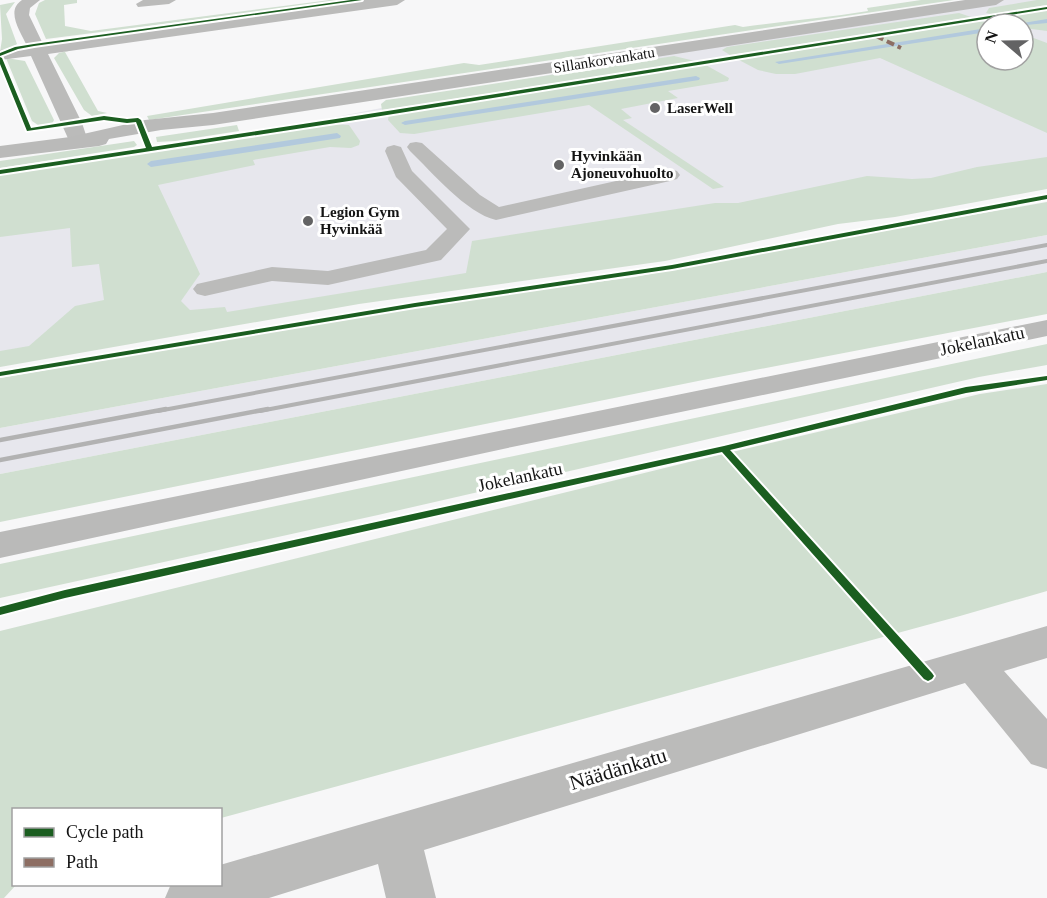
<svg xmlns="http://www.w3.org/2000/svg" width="1047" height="898" viewBox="0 0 1047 898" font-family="'Times New Roman',serif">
<rect width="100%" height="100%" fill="#f7f7f8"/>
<path fill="#e7e7ed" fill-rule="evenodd" d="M992,0H1047V184L0,356V175L194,145L695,46ZM987,24H1023V60H987Z
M1047,235V272L0,474V428Z"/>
<path fill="#d0dfd0" d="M45,0H77V3L64,5L65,26L91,31L330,0H348L46,39L35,14L39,3Z
M921,0H954L149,120L147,116L464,63L479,65L735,25L743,27C784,21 826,18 868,11L867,8Z
M1037,0H1047V5L991,14L986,13L989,8Z
M15,2L6,14L17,44L10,50L0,52L2,39L0,5Z
M1047,10V31L1024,28L1023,24H1014L1000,18Z
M959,13L971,17L730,55L722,50L727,47Z
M981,21L995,24H987V60H1023V34L1047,43V133L880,58L795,74H776L758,70L739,60Z
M79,48L65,52L98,111L107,113L92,116L84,110L54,58L59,53Z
M674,56L695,61L382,110L381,104L386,100L401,98Z
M6,58L25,61L54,120L52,124L38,125L32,121Z
M704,64L729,78L728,81L668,91L678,98L621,109L632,118L623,120L724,187L713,189L589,105L414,134L400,133L388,120L389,114Z
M329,124L349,125L360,141L359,145L351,148L330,147L253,160L255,165L158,185L200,274L181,301L190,310L225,307L227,312L466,273L472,241L715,203H738L867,176L912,179L931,178L977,167L1047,157V189L895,217L838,224L665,261L359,304L0,367V351L29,346L75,306L104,300L99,264L72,267L70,228L0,237V175Z
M237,125L239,131L175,141L157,142L156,137Z
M134,141L137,145L134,147L0,168V161Z
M1047,202V235L0,428V378L422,305L635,277L765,251Z
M1047,272V314L703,380L0,522V474Z
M1047,344V365L979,377L378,515L0,598V564Z
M1047,384V591L960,616L221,818L220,810H14V884L16,885L4,898H0V631L689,462L980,394Z"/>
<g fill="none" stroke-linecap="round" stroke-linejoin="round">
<path fill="#b2c9dd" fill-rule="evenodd" d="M1047,19V23L1026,25L1023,23Z
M987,28V32L779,64L775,62Z
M696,76L700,78L699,80L405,125L401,123L405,121Z
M337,133L341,136L340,138L151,167L147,164L151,161Z"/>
<path fill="#bbbbba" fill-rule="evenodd" d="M143,0H176L169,4L138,7L136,4Z
M416,142L422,143L480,195L499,207L670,169L677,171L680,175L677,179L670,181L496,220C466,213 432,172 410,151L407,147L410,143Z
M394,145L401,147L412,171L470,229L441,260L328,285L272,281L205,296L197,294L193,289L197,284L272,267L328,271L426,250L447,229L396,177L385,151L387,147Z"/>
<path fill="#bbbbba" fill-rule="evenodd" d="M22,0H40L30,8L29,15L43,44L363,0H405L397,5L48,54L82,123L88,141L85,145L78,147L71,145L31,56L0,60V50L27,46C21,32 5,11 22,0Z
M1047,626V658L1004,671L1047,719V769L1031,764L965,683L424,850L436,898H386L378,864L269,898H165L171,884H220V865Z"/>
<path fill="#babab9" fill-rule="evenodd" d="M965,0H1004L996,5L213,125L161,130L109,139L106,144L99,146L0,158V146L70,137L145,120L213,113Z
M1047,320V336L512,447L0,558V532Z"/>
<path stroke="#b2b2b2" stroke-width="4" d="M158,411L1047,245
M260,411L1047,261"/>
<path stroke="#b2b2b2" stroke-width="4.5" d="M0,440L166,409
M0,460L268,409"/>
<path stroke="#8d6e63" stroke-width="4" stroke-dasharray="8 4" stroke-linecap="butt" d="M876,36L901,48"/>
<g stroke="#fff" stroke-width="4">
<path id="cycleway" d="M351,0H362L34,46L18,49L0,56V53L15,47L34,44Z
M1047,7V9L362,119L0,174V170L146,148L136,122L127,123L104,120L27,131L0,64V57L2,58L31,128L104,116L127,119L138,118L141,120L152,147L362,115Z
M1047,195V199L672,269L415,307L0,376V372L415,303L672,265Z
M1047,376V380L966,393L730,450L932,673L934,676L932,679L928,681L924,679L722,452L65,598L0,615V607L65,590L724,446L966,387Z"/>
</g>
<use href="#cycleway" fill="#1b5e20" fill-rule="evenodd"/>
</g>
<g fill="#636364" stroke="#fff" stroke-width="2">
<circle cx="655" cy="108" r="6"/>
<circle cx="559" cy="165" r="6"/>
<circle cx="308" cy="221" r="6"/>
</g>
<g text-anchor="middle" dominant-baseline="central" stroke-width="6" stroke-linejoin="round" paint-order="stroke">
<g font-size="15" fill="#141414" stroke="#fff">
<text transform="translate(604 60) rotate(-9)">Sillankorvankatu</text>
</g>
<g font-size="15" font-weight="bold" fill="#141414" stroke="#fff" text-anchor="start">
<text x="667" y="108">LaserWell</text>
<text x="571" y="156">Hyvinkään<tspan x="571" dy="17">Ajoneuvohuolto</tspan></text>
<text x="320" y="212">Legion Gym<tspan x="320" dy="17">Hyvinkää</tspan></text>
</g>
<g font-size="18" fill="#141414" stroke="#fff">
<text transform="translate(982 341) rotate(-12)">Jokelankatu</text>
<text transform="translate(520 477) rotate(-12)">Jokelankatu</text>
</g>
<g font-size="21" fill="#141414" stroke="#fff">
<text transform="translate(618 769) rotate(-17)">Näädänkatu</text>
</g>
</g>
<rect x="12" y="808" width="210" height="78" fill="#ffffff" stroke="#a1a1a1" stroke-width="1.5"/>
<rect x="24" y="828" width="30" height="9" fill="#1b5e20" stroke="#a1a1a1" stroke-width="1.5"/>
<text x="66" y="838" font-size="18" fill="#141414">Cycle path</text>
<rect x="24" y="858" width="30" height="9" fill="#8d6e63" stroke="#a1a1a1" stroke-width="1.5"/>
<text x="66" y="868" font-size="18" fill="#141414">Path</text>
<g transform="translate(1005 42) rotate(290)"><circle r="28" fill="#ffffff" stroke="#a1a1a1" stroke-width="1.5"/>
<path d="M0-4.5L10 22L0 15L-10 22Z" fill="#636364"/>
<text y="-9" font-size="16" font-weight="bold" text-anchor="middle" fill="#141414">N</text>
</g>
</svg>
